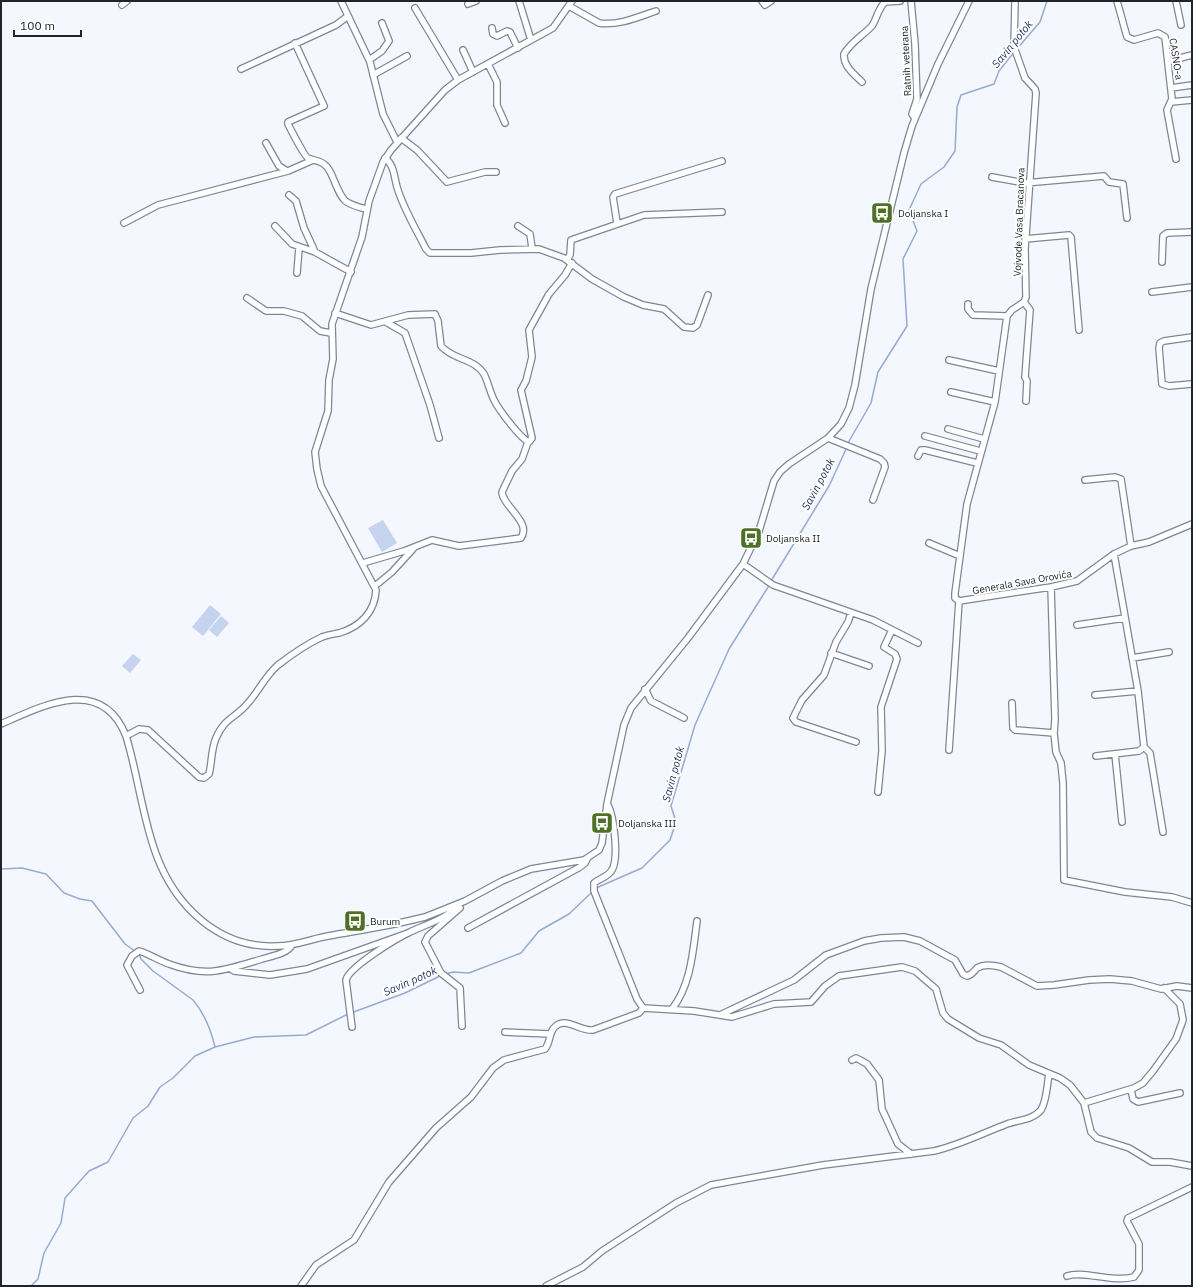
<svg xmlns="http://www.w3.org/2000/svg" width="1193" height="1287" viewBox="0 0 1193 1287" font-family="'IBM Plex Sans',sans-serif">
<rect width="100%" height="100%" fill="#f4f7fe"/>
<path fill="#c5d3ef" d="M383,520L397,543L382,552L368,528Z
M210,605L221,614L203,636L192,627Z
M221,616L229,623L217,637L209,630Z
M133,654L141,660L130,673L122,666Z"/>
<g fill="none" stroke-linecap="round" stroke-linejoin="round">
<path stroke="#97aad1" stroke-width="1.5" d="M1016,50L1040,22L1047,1
M848,443L871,403L878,372L907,326L903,259L917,231L909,210L921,184L944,167L955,151L957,107L961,95L994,84L999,71L1014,52
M771,581L829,486L847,447
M1,869L22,868L46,874L64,893L80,899L92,901L125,944L139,954L141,959L153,971L193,1000C205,1014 211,1030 215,1047
M596,888L642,868L670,840L676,822L671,806L695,725L729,649L770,584
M445,974L453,972L469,973L521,953L539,931L569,914L592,892
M351,1013L405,993L442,975
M31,1286L38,1279L44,1253L61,1223L65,1198L89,1171L108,1162L133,1118L148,1106L160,1087L173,1078L195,1056L215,1047L254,1037L306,1035L348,1014"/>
<g stroke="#7e8696" stroke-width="8">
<path id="minor" d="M341,1L370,62L383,114L397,142
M519,1L531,40
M762,1L765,5L771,1
M911,1L915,44L917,99L912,114L915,118
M1117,1L1127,37L1134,40L1158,33L1165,37L1172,99L1167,110L1176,159
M1176,1L1181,25
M468,4L476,1
M122,5L127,1
M569,6L599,23C618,26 638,17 656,11
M415,8L458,80
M492,28L493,34L497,36L507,31L510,32L518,48
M295,43L324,106L288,122V124C291,130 305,157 308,158C314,161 320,160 325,165C329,168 331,173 333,178C343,201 342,203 366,209
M463,50L473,72
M369,60L382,51L389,41L382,23
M1168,61L1192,55
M488,64L497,82V105L505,123
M241,69L336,25L348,16
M373,75L407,56
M862,82C854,74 843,66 844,54C851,42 862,36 871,27C876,22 877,10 885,2L900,1
M1171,88L1192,85
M1171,102L1192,100
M401,138L417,150L447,182L485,172H496
M266,143L279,166L287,171
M385,158C394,165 394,176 397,187C403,208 416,229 426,249L430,253H471L500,250L539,249L564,258L592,279L624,297L643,305L664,309L684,327L693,328L697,325L708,295
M992,177L1025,183L1104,176L1109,182L1123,184L1127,218
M289,195L296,201L304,228L315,252
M124,223L158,205L288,171L313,160
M617,223L613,197L615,194L722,161
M275,226L292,244L315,252L351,272
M518,226L530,234L532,248
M1025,239L1069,235L1071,237L1079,330
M567,260L570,255L571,240L644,215L722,212
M1162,262L1163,236L1167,233L1192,232
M297,273L299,248
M1152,292L1192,287
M247,298L266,311H284L302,316L320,331L331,333
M1024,302L1030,310L1025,377L1027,381L1026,401
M968,304V309L973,315L1007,316
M335,313L371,325L408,315L435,314L438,321L441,346C453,360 474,358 484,374C488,382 490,392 494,400C499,410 520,438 529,442L532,438L521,390L526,381L532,357L529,330L549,294L565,275L572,263
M386,322L405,333L430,405L439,438
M1192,337L1164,341L1160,343L1159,348L1162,384L1169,386L1192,384
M949,360L999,371
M951,392L995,402
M948,429L984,439
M925,436L980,451
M828,438L880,459L884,463L885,467L873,500
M918,456L921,450H925L977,463
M1085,480L1115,477L1121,479L1131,546
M929,543L960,556
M363,563L404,551L432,540L459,546L521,538C532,522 503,507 502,492L512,471L522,459L528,442
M743,564L773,585L873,620L918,643
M375,586L392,572L413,549
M1051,587L1055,719L1054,733L1056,752L1061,763L1063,783L1064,880L1125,892L1172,897L1192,903
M959,601L955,598V593L967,504L995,402L1007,316L1012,310L1024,302L1026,297L1025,249L1036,93L1035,89L1025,78L1014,47L1015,1
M959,601L1051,587L1077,581L1114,554L1131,546L1149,542L1192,524
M851,613L848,622L836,642L824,675L802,700L793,718L796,722L856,742
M1077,625L1125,618
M831,653L869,666
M1132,658L1169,652
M645,689L651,701L684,718
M1095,695L1138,691
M1012,703L1013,728L1015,730L1054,733
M1,724C44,705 102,675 126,736C138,775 142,816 156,854C175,906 219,949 277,946C295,946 311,939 328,936C355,931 382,927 408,921L425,917L465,901L502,881L531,869L584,860L599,850L602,843L607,804L624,725L631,708L688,638L743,564L759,531L774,481L780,472L789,464L828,438L841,424L849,408L855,385L871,289L904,153L912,126L938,64L969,1
M126,736L139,729L148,730L199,777L204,778L209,774C212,763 211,749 216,738C225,717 236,718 248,703C259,691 265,676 278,665C291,655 307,644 322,637C327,635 334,634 339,633C360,627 375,612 376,590L321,486L317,469L315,452L328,411L329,380L333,359L332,324L362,237L369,201L383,162L391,150L445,90L458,80L553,28L572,1
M1144,747L1150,753L1163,832
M949,750L959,601
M1115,754L1122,822
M1096,756L1139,751L1144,747L1138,691L1114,554
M878,792L882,751L881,707L897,659L895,654L884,647L892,630
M608,805C614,817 619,858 612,870C608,877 600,878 594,883V891L637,999L643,1008L694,1011L732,1017L774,1004L811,1002L825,986L839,976L902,967L915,971L936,989L943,1013L948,1019L979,1038L1001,1045L1029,1065L1060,1078L1070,1085L1084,1103L1091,1132L1097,1138L1129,1148L1152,1162H1170L1192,1166
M460,908L428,936L425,942L441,973L460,988L462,1026
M468,928L580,867L585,863L587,859
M231,969L234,971L270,975L307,969L408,933
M140,990L127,965L132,956L139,951C143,951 162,962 169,964C207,978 226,970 262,959C271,956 287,954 292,945
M672,1009C691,985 693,951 697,921
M722,1014L794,980L826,955L864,941L881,938L904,937L920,941L955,960L963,974L967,976C972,975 973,972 977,968C984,964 993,965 1001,967L1037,986L1054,985L1089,980L1110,979L1132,981L1161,989L1177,986L1192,988
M352,1027L346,980C349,967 397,938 410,932C422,926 452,917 458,904
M505,1032L550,1034
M852,1060L856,1058L860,1060L867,1064L879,1080L882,1109L898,1144L911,1154
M1131,1089L1133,1099L1138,1102L1180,1093
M1084,1103L1134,1088L1143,1083L1153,1071L1176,1039L1183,1020L1180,1004L1164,988
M1067,1276C1083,1270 1112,1283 1134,1277L1139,1270V1244L1127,1221L1128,1218L1192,1187
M301,1286L316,1265L354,1240L389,1182L436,1128L471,1097L493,1068L504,1060L545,1049C550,1043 549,1035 553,1029C564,1014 580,1032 593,1030L639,1013L643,1008
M546,1286L583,1267L602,1251L676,1203L711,1185L823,1165L934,1151C960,1145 983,1133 1007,1124C1018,1120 1033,1120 1041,1110C1047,1100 1047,1085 1049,1074"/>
</g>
<use href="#minor" stroke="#fff" stroke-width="5.5"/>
</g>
<defs>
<g id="bus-square" transform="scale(1.15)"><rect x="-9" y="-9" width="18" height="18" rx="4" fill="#4f7027" stroke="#fff"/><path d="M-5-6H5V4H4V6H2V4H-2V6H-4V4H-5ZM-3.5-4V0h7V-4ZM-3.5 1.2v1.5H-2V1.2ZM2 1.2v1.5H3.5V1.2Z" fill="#fff"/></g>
</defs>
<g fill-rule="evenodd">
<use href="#bus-square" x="882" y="213"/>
<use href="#bus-square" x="751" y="538"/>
<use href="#bus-square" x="602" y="823"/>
<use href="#bus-square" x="355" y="921"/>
</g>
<g text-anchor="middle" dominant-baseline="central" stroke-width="4" stroke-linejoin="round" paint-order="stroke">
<g font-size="10" fill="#21242a" stroke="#fff">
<text transform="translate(1176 59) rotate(81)">CASNO-a</text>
<text transform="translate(906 61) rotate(-93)">Ratnih veterana</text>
<text transform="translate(1019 222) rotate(-88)">Vojvode Vasa Bracanova</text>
<text transform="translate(1022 582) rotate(-10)">Generala Sava Orovića</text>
</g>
<g font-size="10" fill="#21242a" stroke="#fff" text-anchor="start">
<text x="898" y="213">Doljanska I</text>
<text x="766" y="538">Doljanska II</text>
<text x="618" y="823">Doljanska III</text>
<text x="370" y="921">Burum</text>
</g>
<g font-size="11" font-style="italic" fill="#192e5e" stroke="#fff">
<text transform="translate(1012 44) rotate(-51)">Savin potok</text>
<text transform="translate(818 484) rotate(-62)">Savin potok</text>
<text transform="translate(673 774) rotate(-75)">Savin potok</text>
<text transform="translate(410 981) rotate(-24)">Savin potok</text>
</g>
</g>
<rect width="1193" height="1287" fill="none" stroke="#21242a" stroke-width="4"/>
<path d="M14 30v6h67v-6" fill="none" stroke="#21242a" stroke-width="2"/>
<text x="20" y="30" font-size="12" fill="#21242a" stroke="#ffffff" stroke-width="3" paint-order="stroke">100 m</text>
</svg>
